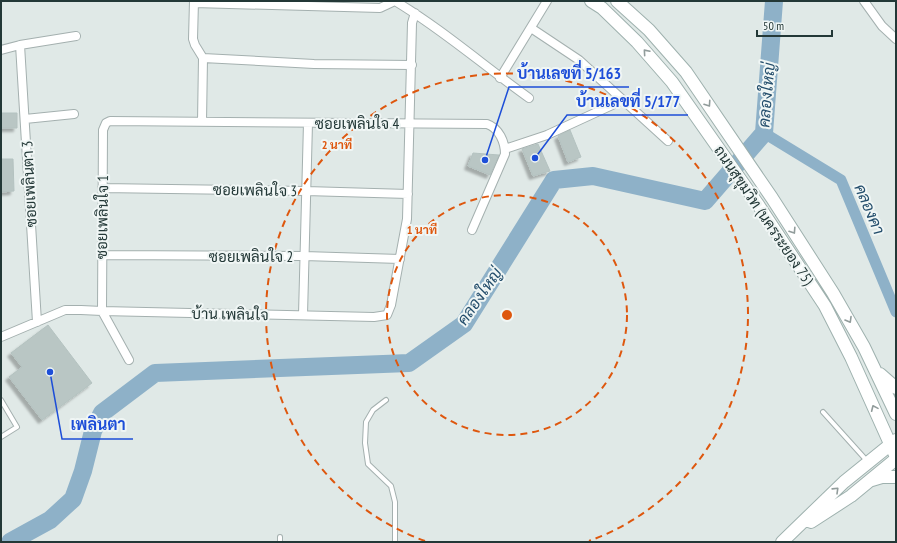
<svg xmlns="http://www.w3.org/2000/svg" width="897" height="543" viewBox="0 0 897 543" font-family="'PT Sans Narrow',Sarabun,sans-serif">
<defs>
<filter id="shadow"><feDropShadow dx="-3.5" dy="3.5" stdDeviation="1" flood-color="#0004"/></filter>
</defs>
<rect width="100%" height="100%" fill="#e0e9e7"/>
<g fill="none" stroke-linecap="round" stroke-linejoin="round">
<path stroke="#8eb1c8" stroke-width="11" d="M764,133L841,180L896,312"/>
<path stroke="#8eb1c8" stroke-width="18" d="M10,542L50,520L73,499L83,471L93,431L102,413L155,373L409,363L464,324L554,180L593,176L705,201L764,133L774,1"/>
</g>
<path fill="#b9c6c4" stroke="#b4c2c0" filter="url(#shadow)" d="M1,113H17V128H1Z
M570,130L581,157L568,162L558,136Z
M538,144L550,171L533,176L522,149Z
M473,153L499,155L490,175L468,166Z
M1,159H13L14,191L1,192Z
M48,325L92,383L42,420L9,377L22,367L11,353Z"/>
<g fill="none" stroke-linecap="round" stroke-linejoin="round">
<g stroke="#a4b0af" stroke-width="6">
<path id="lane" d="M1,400L17,427L1,437
M386,400L373,410L366,422L365,443L368,464L391,486L395,502V542
M823,412L868,462
M280,542V537"/>
</g>
<g stroke="#a4b0af" stroke-width="10">
<path id="street" d="M194,1L193,39L195,45L203,58L202,122
M395,1C442,29 484,66 529,98
M864,1L882,26L896,39
M194,3L380,8L395,1
M531,28L579,60L668,141
M20,45L37,322
M1,50L20,45L76,36
M203,58L314,64L412,65
M500,78L547,1
M25,119L74,114
M505,149L547,135L623,100
M102,188L306,191L408,194
M102,255L304,256L400,259
M303,315L308,123
M1,337L65,310H81L102,311L374,317L387,315L391,305L407,219L412,23L415,13
M129,360L102,311L103,130L106,123L110,121L487,124C499,128 505,142 505,154L472,230"/>
</g>
<g stroke="#9eb1ae" stroke-width="14">
<path id="secondary" d="M591,1L602,8L637,42L672,82L759,206L825,306L851,357L896,457
M617,1L649,30L686,72L772,198L833,293L864,347L896,414
M880,374L896,388
M872,480L882,477H896
M811,522L851,496L896,459
M782,542L844,482L896,440"/>
</g>
<use href="#lane" stroke="#fff" stroke-width="4"/>
<use href="#street" stroke="#fff" stroke-width="8"/>
<use href="#secondary" stroke="#fff" stroke-width="12"/>
</g>
<defs><path id="oneway-chevron" d="M-2-3.5L2.5 0L-2 3.5" fill="none" stroke-width="1.6" stroke-linecap="round" stroke-linejoin="round"/></defs>
<g stroke="#919c9b">
<use href="#oneway-chevron" transform="translate(646 52) rotate(-131)"/>
<use href="#oneway-chevron" transform="translate(708 104) rotate(56)"/>
<use href="#oneway-chevron" transform="translate(793 231) rotate(57)"/>
<use href="#oneway-chevron" transform="translate(849 320) rotate(60)"/>
<use href="#oneway-chevron" transform="translate(874 408) rotate(-114)"/>
<use href="#oneway-chevron" transform="translate(836 490) rotate(-44)"/>
</g>
<g fill="none" stroke="#de570e" stroke-width="2" stroke-dasharray="7 5">
<circle cx="507" cy="315" r="120"/>
<path d="M425 541A241 241 0 1 1 589 541"/>
</g>
<g text-anchor="middle" dominant-baseline="central" stroke-width="4" stroke-linejoin="round" paint-order="stroke">
<g font-size="15" fill="#233837" stroke="#f0f6f5">
<text x="357" y="123">ซอยเพลินใจ 4</text>
<text transform="translate(29 184) rotate(-93)">ซอยเพลินตา 3</text>
<text transform="translate(255 190) rotate(1)">ซอยเพลินใจ 3</text>
<text transform="translate(764 215) rotate(56)">ถนนสุขุมวิท (นครระยอง 75)</text>
<text transform="translate(102 217) rotate(-89)">ซอยเพลินใจ 1</text>
<text x="251" y="256">ซอยเพลินใจ 2</text>
<text transform="translate(230 314) rotate(1)">บ้าน เพลินใจ</text>
</g>
<g font-size="16" font-style="italic" fill="#244e6c" stroke="#f0f6f5">
<text transform="translate(766 95) rotate(-85)">คลองใหญ่</text>
<text transform="translate(870 209) rotate(67)">คลองคา</text>
<text transform="translate(479 296) rotate(-55)">คลองใหญ่</text>
</g>
</g>
<circle cx="507" cy="315" r="6" fill="#de570e" stroke="#f0f6f5" stroke-width="2"/>
<g font-size="12" text-anchor="middle" font-weight="bold" fill="#de570e" stroke="#f0f6f5" stroke-width="4" stroke-linejoin="round" paint-order="stroke">
<text x="337" y="149">2 นาที</text>
<text x="422" y="234">1 นาที</text>
</g>
<path fill="none" stroke="#1d4ed8" stroke-width="1.5" d="M485 160L509 87H629M535 158L567 115H688M50 372L62 439H133"/>
<g fill="#1d4ed8" stroke="#f0f6f5" stroke-width="1.5">
<circle cx="485" cy="160" r="4"/>
<circle cx="535" cy="158" r="4"/>
<circle cx="50" cy="372" r="4"/>
</g>
<g font-size="16" text-anchor="middle" font-weight="bold" fill="#1d4ed8" stroke="#f0f6f5" stroke-width="4" stroke-linejoin="round" paint-order="stroke">
<text x="569" y="79">บ้านเลขที่ 5/163</text>
<text x="628" y="107">บ้านเลขที่ 5/177</text>
<text x="98" y="430">เพลินตา</text>
</g>
<rect width="897" height="543" fill="none" stroke="#233837" stroke-width="4"/>
<path d="M757 30v6h75v-6" fill="none" stroke="#233837" stroke-width="2"/>
<text x="763" y="30" font-size="12" fill="#233837" stroke="#f0f6f5" stroke-width="3" paint-order="stroke">50 m</text>
</svg>
